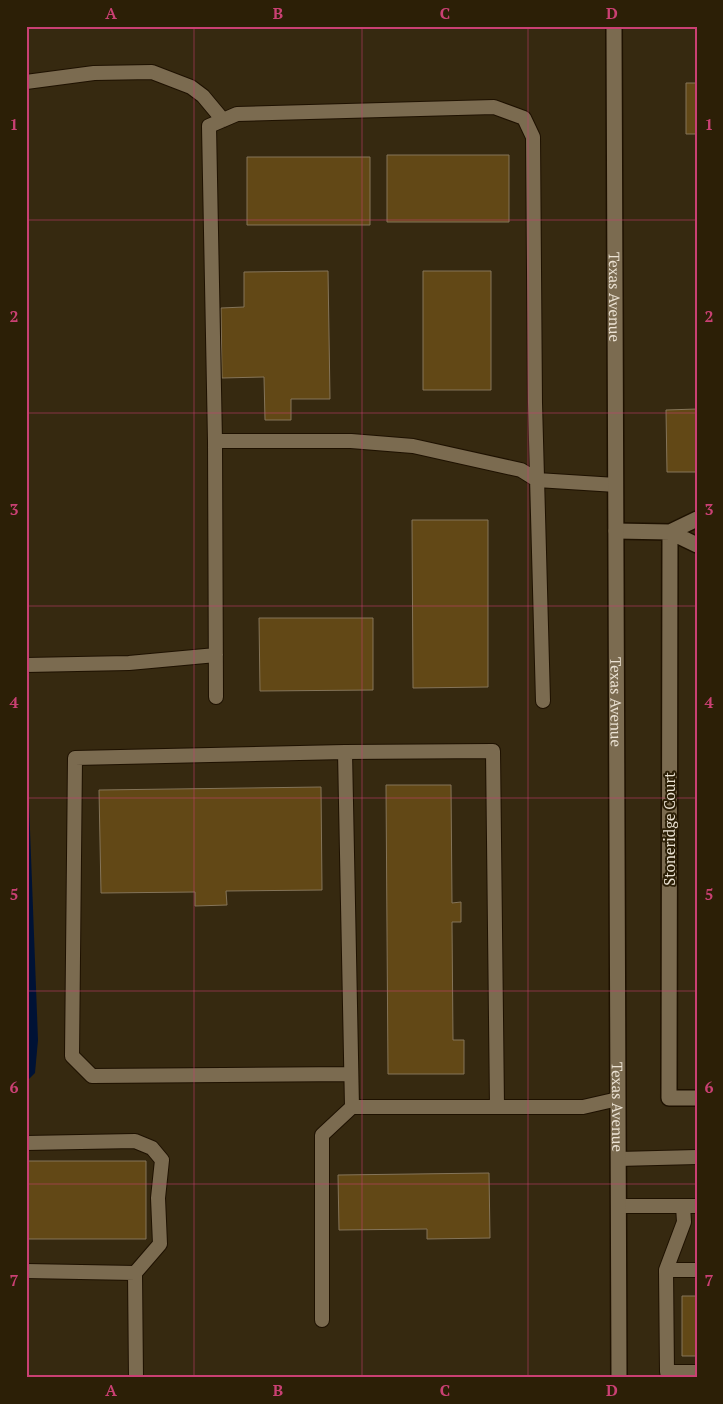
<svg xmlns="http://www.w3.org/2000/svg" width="723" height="1404" viewBox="0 0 723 1404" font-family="'PT Serif',serif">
<rect width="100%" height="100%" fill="#362910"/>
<path fill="#001235" d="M26,784L29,803L38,1040L35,1073L26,1082Z"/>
<path fill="#624816" stroke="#847459" d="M686,83H697V134H686Z
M387,155H509V222H387Z
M247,157H370V225H247Z
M328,271L330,399H291V420H265L264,377L222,378L221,308L244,307V272Z
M423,271H491V390H423Z
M697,409V472H667L666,410Z
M412,520H488V687L413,688Z
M259,618H373V690L260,691Z
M386,785H451L452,903L461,902V922H452L453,1040H464V1074H388Z
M321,787L322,890L226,891L227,905L195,906V892L101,893L99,790Z
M26,1161H146V1239H26Z
M489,1173L490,1238L427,1239V1229L339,1230L338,1175Z
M682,1296H697V1356H682Z"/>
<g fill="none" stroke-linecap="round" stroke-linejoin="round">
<g stroke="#1e1100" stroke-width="16">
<path id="service" d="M26,82L94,73L152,72L191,87L203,96L223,120
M215,441H351L413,446L521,470L537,480L616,485
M26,665L129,663L216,655
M216,697L215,441L209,126L237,114L494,107L524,118L533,137L535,403L543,701
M345,752L75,758L72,1056L92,1076L351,1074
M497,1107L493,751L345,752L352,1107H583L618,1099
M26,1143L135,1141L152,1148L162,1160L158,1198L160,1244L135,1273
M618,1159L697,1157
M619,1206H697
M666,1270L684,1222L683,1206
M697,1270H666L667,1372H697
M26,1271L135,1273L136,1378
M322,1320V1135L352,1107"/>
</g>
<g stroke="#1e1100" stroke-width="18">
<path id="minor" d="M616,531L670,532L697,545
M670,532L669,1098H697
M670,532L697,519"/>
</g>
<g stroke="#1e1100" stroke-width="18">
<g id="tertiary">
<path id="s1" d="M614,26L619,1378"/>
</g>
</g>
<use href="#service" stroke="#7b6b50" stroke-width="14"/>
<use href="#minor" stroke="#7b6b50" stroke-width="15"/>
<use href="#tertiary" stroke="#7b6b50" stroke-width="15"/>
</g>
<path fill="none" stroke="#ca4073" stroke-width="1" stroke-opacity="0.55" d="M194,26V1378M362,26V1378M528,26V1378M26,220H697M26,413H697M26,606H697M26,798H697M26,991H697M26,1184H697"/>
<g text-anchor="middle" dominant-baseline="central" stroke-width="4" stroke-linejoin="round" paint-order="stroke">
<g font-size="15" fill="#ebe2d3" stroke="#2c1f06">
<text stroke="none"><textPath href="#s1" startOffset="271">Texas Avenue</textPath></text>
<text stroke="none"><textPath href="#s1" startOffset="676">Texas Avenue</textPath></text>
<text transform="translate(669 829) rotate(-90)">Stoneridge Court</text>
<text stroke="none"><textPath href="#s1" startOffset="1081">Texas Avenue</textPath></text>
</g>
</g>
<rect width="723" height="1404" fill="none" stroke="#2c1f06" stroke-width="55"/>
<rect x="28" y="28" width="668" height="1348" fill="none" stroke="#ca4073" stroke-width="2"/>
<g font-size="16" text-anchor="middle" font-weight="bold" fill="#ca4073">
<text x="111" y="19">A</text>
<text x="278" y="19">B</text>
<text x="445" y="19">C</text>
<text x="612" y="19">D</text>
<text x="14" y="130">1</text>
<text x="709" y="130">1</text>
<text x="14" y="322">2</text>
<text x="709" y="322">2</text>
<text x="14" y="515">3</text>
<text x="709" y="515">3</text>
<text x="14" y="708">4</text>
<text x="709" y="708">4</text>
<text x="14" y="900">5</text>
<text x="709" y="900">5</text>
<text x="14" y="1093">6</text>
<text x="709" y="1093">6</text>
<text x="14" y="1286">7</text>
<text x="709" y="1286">7</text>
<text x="111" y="1396">A</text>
<text x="278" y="1396">B</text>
<text x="445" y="1396">C</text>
<text x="612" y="1396">D</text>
</g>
</svg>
